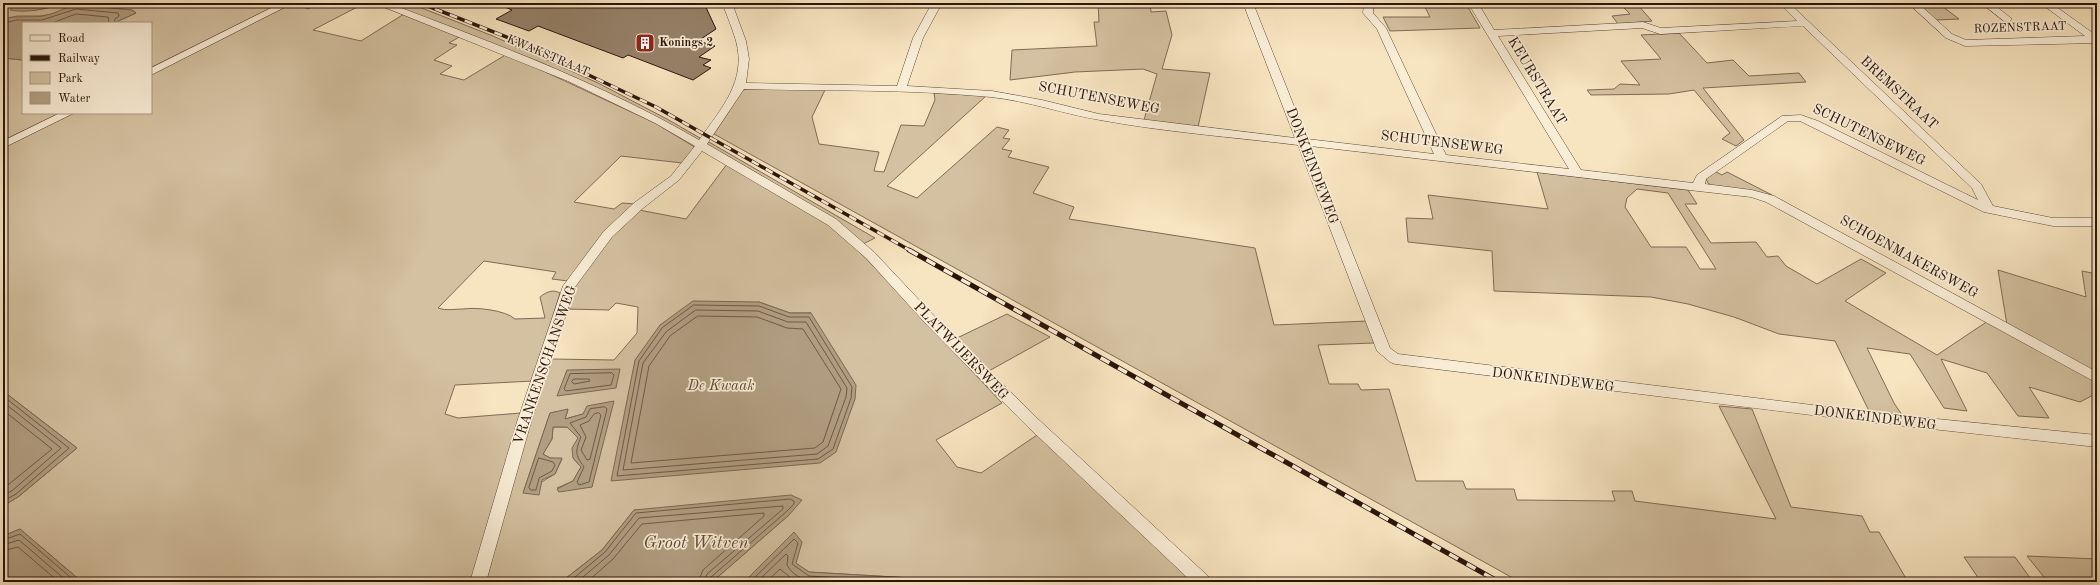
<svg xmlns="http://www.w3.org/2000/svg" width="2100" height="585" viewBox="0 0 2100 585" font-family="'Old Standard TT',serif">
<rect width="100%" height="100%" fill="#f7e4c0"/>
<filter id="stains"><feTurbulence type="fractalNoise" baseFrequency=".005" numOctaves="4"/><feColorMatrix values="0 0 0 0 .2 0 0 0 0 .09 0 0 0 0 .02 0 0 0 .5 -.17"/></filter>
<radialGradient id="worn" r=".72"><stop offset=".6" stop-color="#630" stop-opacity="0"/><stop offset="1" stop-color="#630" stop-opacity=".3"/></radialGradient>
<path fill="#d4c1a1" stroke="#7f6b56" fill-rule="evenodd" d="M6,3H18L11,10C26,10 45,12 59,3H283L151,68V23H114L136,13L132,10L76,5L53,14L41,16H17L3,19V4Z
M293,3L308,9L320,3L333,5L365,3L313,30L361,41L404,14L461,36L449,43L457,45L434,60L452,66L440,74L464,80L507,54L655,123L693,146L695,148L682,163L621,156L574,202L614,209L622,203L636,204L568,281L552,279L556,272L484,261L438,308C447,311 453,309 463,309C476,307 505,310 515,319L545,318L540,297C546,292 553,289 560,293L533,381L455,385L445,414L458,418L521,413L473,582H82L20,529L3,536V506L18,497L77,448L3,391V148L74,113H151V75Z
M386,3H409L493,36L598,83L667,119L700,138L698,140L575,78L540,62Z
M1098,3H1150L1151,12L1166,11L1172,35L1162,69L1210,73L1198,127L1144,120L1157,74L1143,69L1075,72L1010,80L1012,50L1097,46L1094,22H1099Z
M1619,3H1636L1652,21L1618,24L1612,16L1630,14Z
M1917,3H1938L1959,19L1936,20Z
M1466,4L1480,28L1390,31L1383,17H1430L1424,5Z
M1679,33L1707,63L1733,60L1749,76L1799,73L1806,82L1703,88L1744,140L1736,146L1722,139L1730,133L1694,90L1669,94L1591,95L1587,90L1614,89L1620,84L1640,85L1621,61L1661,59L1641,35Z
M3,58L23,60V113H61L3,141Z
M747,89L825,90L812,117L819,144L879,152L874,171L884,172L901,125L924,126L935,100L934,93L986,96L887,186L917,198L997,127L1009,130L1003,138L1010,139L1002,149L1012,151L1008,157L1049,167L1033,193L1074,207L1069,219L1255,248L1274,325L1367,321L1374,343L1318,345L1329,384H1358L1361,390L1389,389L1416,481H1463L1466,489H1514L1517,500L1615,501L1612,491H1632L1635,501L1776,519L1719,406L1752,409L1791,507L1862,516L1870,532H1879L1908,582H1520L714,134L743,90Z
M709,142L875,238L863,244L707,144Z
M727,164L812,213L844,235L1002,403L936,440L957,467L981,473L1037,435L1194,582H979L809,572L795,563L802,542L763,565L744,582H712L789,515L634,510L602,550L561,582H486L530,416L551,359L614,360L637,333L638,307L616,303L609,310L566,309L572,288L612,236L639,210L686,219ZM759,302L790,313H811L660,325ZM568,410L565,419L583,414L592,487L557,488L573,481L581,467L573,458L578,438L567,427H553L552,439L543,454L550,458L562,459L555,474L523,493L550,413Z
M1714,171L1722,175L1727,172L1772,195L1768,197L1714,187L1708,183L1706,179Z
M1537,172L1688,190L1697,204H1685L1711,243L1756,242L1767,257L1778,256L1786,266L1817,284L1861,259L1886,273L1845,301L1937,355L1988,321L2097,381V393L2080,402L2029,387L2049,418L2018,416L1987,373L1941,359L1967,411L1944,408L1910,354L1867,348L1894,403L1902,415L1869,411L1835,341L1779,334L1734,317L1688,304L1651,297L1494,291L1492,251L1408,242L1406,218L1433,219L1428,195L1548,209ZM1637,189L1668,193L1716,269H1700L1686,247H1651L1625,207L1627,198Z
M1998,270L2086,297L2082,271L2097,274V374L2007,325Z
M1007,314L1050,337L987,372L955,339Z
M2027,556L2097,559V582H2048Z
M1964,557H2015L2033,582H1981Z"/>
<path fill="#b19e82" stroke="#7b6752" d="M18,3H59C47,10 24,13 10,10Z
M76,5L132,10L136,13L114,23H23V60L3,58V19C17,15 30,18 43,16C55,14 65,7 76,5Z
M693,301L759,302L790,313H811L856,385L855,399L836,452L820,463L611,481L635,360L660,325Z
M620,369L616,388L557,396L567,370Z
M3,391L77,448L18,497L3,506Z
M614,401L592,487L559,492L557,489L573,481L581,467L573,458L572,448L578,438L567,427H553L552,439L543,454L550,458H562L555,474L542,480L539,495L523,493L550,413L568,409L565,419L583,414L587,406Z
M791,495L802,500L789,515L712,582H561L602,550L634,510Z
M20,529L82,582H3V536Z
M794,532L802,542L796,563L809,572L979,582H744Z"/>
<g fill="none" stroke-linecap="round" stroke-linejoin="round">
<path stroke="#6e5a46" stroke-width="1" d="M3,23L17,20H42L76,9L118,13L119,16L115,19L114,23
M52,23L76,14L108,17L109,23
M694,305L759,306L789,317H809L852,387L851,398L833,449L818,459L617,476L639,361L662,328Z
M696,310L758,311L788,322H806L847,388L846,397L828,446L817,454L623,470L643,363L666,332Z
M698,316L757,317L787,328L803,329L841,389L823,442L815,448L631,463L649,366L670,336Z
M612,373L614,375L611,385L566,391L564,389L570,374Z
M574,379H589L590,381L574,384L572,382Z
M3,396L69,448L16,494L3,501
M3,402L61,448L13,490L3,496
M605,407L607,409L589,482L579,485L577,482L584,467C575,454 575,452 581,437L570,423L586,417L590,409Z
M3,410L52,449L3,489
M599,413L601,415L590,459L587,460L581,450L586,437L580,425L589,421L594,414Z
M539,458L553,462L555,465L552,471L539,478L536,490H531L529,488Z
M3,540L20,534L76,582
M3,545L19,540L68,582
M3,551L18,547L59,582
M569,582L605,552L636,513L790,499L794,501V504L786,512L711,577L709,582
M577,582L609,555L639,518L783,506V509L707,574L704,582
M587,582L613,559L642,524L764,513V516L703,570L698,582
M750,582L794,539L798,543L792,564L809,576L915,582
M757,582L786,554L788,556L787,565C794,578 807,581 821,582
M766,582L780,569L796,582"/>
<path stroke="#7b6752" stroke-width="3" d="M3,7L9,3"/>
</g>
<path fill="#958169" stroke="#2a150a" d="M495,3H704L716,29L698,41L715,46L699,57L711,60L703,65L711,68L693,80L628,55L623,58L538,26L529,31L496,19L512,10Z"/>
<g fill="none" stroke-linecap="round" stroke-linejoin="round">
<g stroke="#5d4938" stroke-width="1">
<path id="street" d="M281,3H293L151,75V68Z
M374,3H388C494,43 601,83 699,140C721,109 747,81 736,41C732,28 727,15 722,3H732L746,41L749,59L746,83L897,86L913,38L932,3H942L923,38L907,86L992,91L1042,100L1099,114L1295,138L1243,3H1253L1307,139L1434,154L1377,29L1363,13L1364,3H1374L1373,13L1386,28L1446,155L1569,169L1468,3H1478L1494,30L1643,22L1661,28L1797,21L1779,3H1789L1981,184L1993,206L2053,218H2097V226H2053L1984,212L1800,121H1788L1706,179L1705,184L1752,190L1774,196L2097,372V383L1766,202L1751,197L1698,191L1310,146L1390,348L1398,354L1877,413L2097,435V447L1877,423L1395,364L1390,362L1377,351L1298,145C1232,137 1165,132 1100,120C1064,114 1028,101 991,97C909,89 826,91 744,89L707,144L836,219L874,252L937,319L1038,419L1209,577L1211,582H1192L1028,427L927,325L866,258L828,225L702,151L679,180L642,209L612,237L575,287L531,422L486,582H470L517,422L563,286L604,231L634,203L671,176L695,146L655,123L568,81ZM1803,26L1972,188L1978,200L1818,121L1801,115L1782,116L1697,175L1693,183L1581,170L1498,36L1642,28L1660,34Z
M1908,3H1918L1952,34L1966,40L2085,36L2040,3H2051L2097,36V43L1965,46L1946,38Z
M1981,3H1992L2012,19L2010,21H2004Z
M60,113H74L3,148V141Z"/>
</g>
<use href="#street" fill="#faedd6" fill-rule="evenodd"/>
<g stroke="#2a150a" stroke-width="3.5">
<path id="rail-far1" d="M420,3L519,42L656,107L911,251"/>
</g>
<g stroke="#2a150a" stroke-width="5">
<path id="rail" d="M909,250L1499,582"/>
</g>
<use href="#rail-far1" stroke="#faedd6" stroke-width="2.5" stroke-dasharray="8" stroke-linecap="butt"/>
<use href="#rail" stroke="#faedd6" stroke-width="3.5" stroke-dasharray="10" stroke-linecap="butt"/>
</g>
<defs>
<g id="building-square" transform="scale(1)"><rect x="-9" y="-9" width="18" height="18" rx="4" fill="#8f2418" stroke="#faedd6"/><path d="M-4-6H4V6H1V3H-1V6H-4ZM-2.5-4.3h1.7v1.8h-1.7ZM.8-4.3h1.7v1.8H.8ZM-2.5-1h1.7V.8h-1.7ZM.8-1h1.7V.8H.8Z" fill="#fff"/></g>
</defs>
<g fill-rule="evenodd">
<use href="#building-square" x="645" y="43"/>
</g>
<g text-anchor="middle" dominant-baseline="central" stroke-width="3.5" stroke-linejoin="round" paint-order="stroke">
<g font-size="12" fill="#2a150a" stroke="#faedd6">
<text transform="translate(2020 28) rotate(-2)">ROZENSTRAAT</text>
<text transform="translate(548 56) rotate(23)">KWAKSTRAAT</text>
</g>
<g font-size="12" font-weight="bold" fill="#2a150a" stroke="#faedd6" text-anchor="start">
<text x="659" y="43">Konings 2</text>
</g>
<g font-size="14" fill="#2a150a" stroke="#faedd6">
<text transform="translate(1537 81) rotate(59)">KEURSTRAAT</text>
<text transform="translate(1899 93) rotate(43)">BREMSTRAAT</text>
<text transform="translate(1099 98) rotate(11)">SCHUTENSEWEG</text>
<text transform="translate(1869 135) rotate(26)">SCHUTENSEWEG</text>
<text transform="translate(1442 143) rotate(7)">SCHUTENSEWEG</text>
<text transform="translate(1312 166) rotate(69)">DONKEINDEWEG</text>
<text transform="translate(1909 257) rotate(29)">SCHOENMAKERSWEG</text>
<text transform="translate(961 351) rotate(46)">PLATWIJERSWEG</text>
<text transform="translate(545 365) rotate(-71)">VRANKENSCHANSWEG</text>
<text transform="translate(1553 380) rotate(7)">DONKEINDEWEG</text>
<text transform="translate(1875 418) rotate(7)">DONKEINDEWEG</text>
</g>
<g font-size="15" font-style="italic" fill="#604c3a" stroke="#faedd6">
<text x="721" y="386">De Kwaak</text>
</g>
<g font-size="18" font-style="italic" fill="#604c3a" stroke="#faedd6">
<text x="696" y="543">Groot Witven</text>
</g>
</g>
<rect width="2100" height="585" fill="none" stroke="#f7e4c0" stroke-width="16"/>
<rect x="4" y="4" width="2092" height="577" fill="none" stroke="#2a150a" stroke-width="2"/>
<rect x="8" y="8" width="2084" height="569" fill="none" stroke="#2a150a"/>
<rect x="22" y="22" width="130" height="92" fill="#faedd6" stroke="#a79784"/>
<rect x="30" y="35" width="20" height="6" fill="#faedd6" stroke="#a79784"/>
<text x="58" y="42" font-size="12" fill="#2a150a">Road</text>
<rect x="30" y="55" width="20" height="6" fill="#2a150a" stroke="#a79784"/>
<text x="58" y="62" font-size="12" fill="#2a150a">Railway</text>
<rect x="30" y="72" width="20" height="12" fill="#d4c1a1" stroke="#a79784"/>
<text x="58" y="82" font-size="12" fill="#2a150a">Park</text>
<rect x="30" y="92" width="20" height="12" fill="#b19e82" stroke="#a79784"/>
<text x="58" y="102" font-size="12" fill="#2a150a">Water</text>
<rect width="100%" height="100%" filter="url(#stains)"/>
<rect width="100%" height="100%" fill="url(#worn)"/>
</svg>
